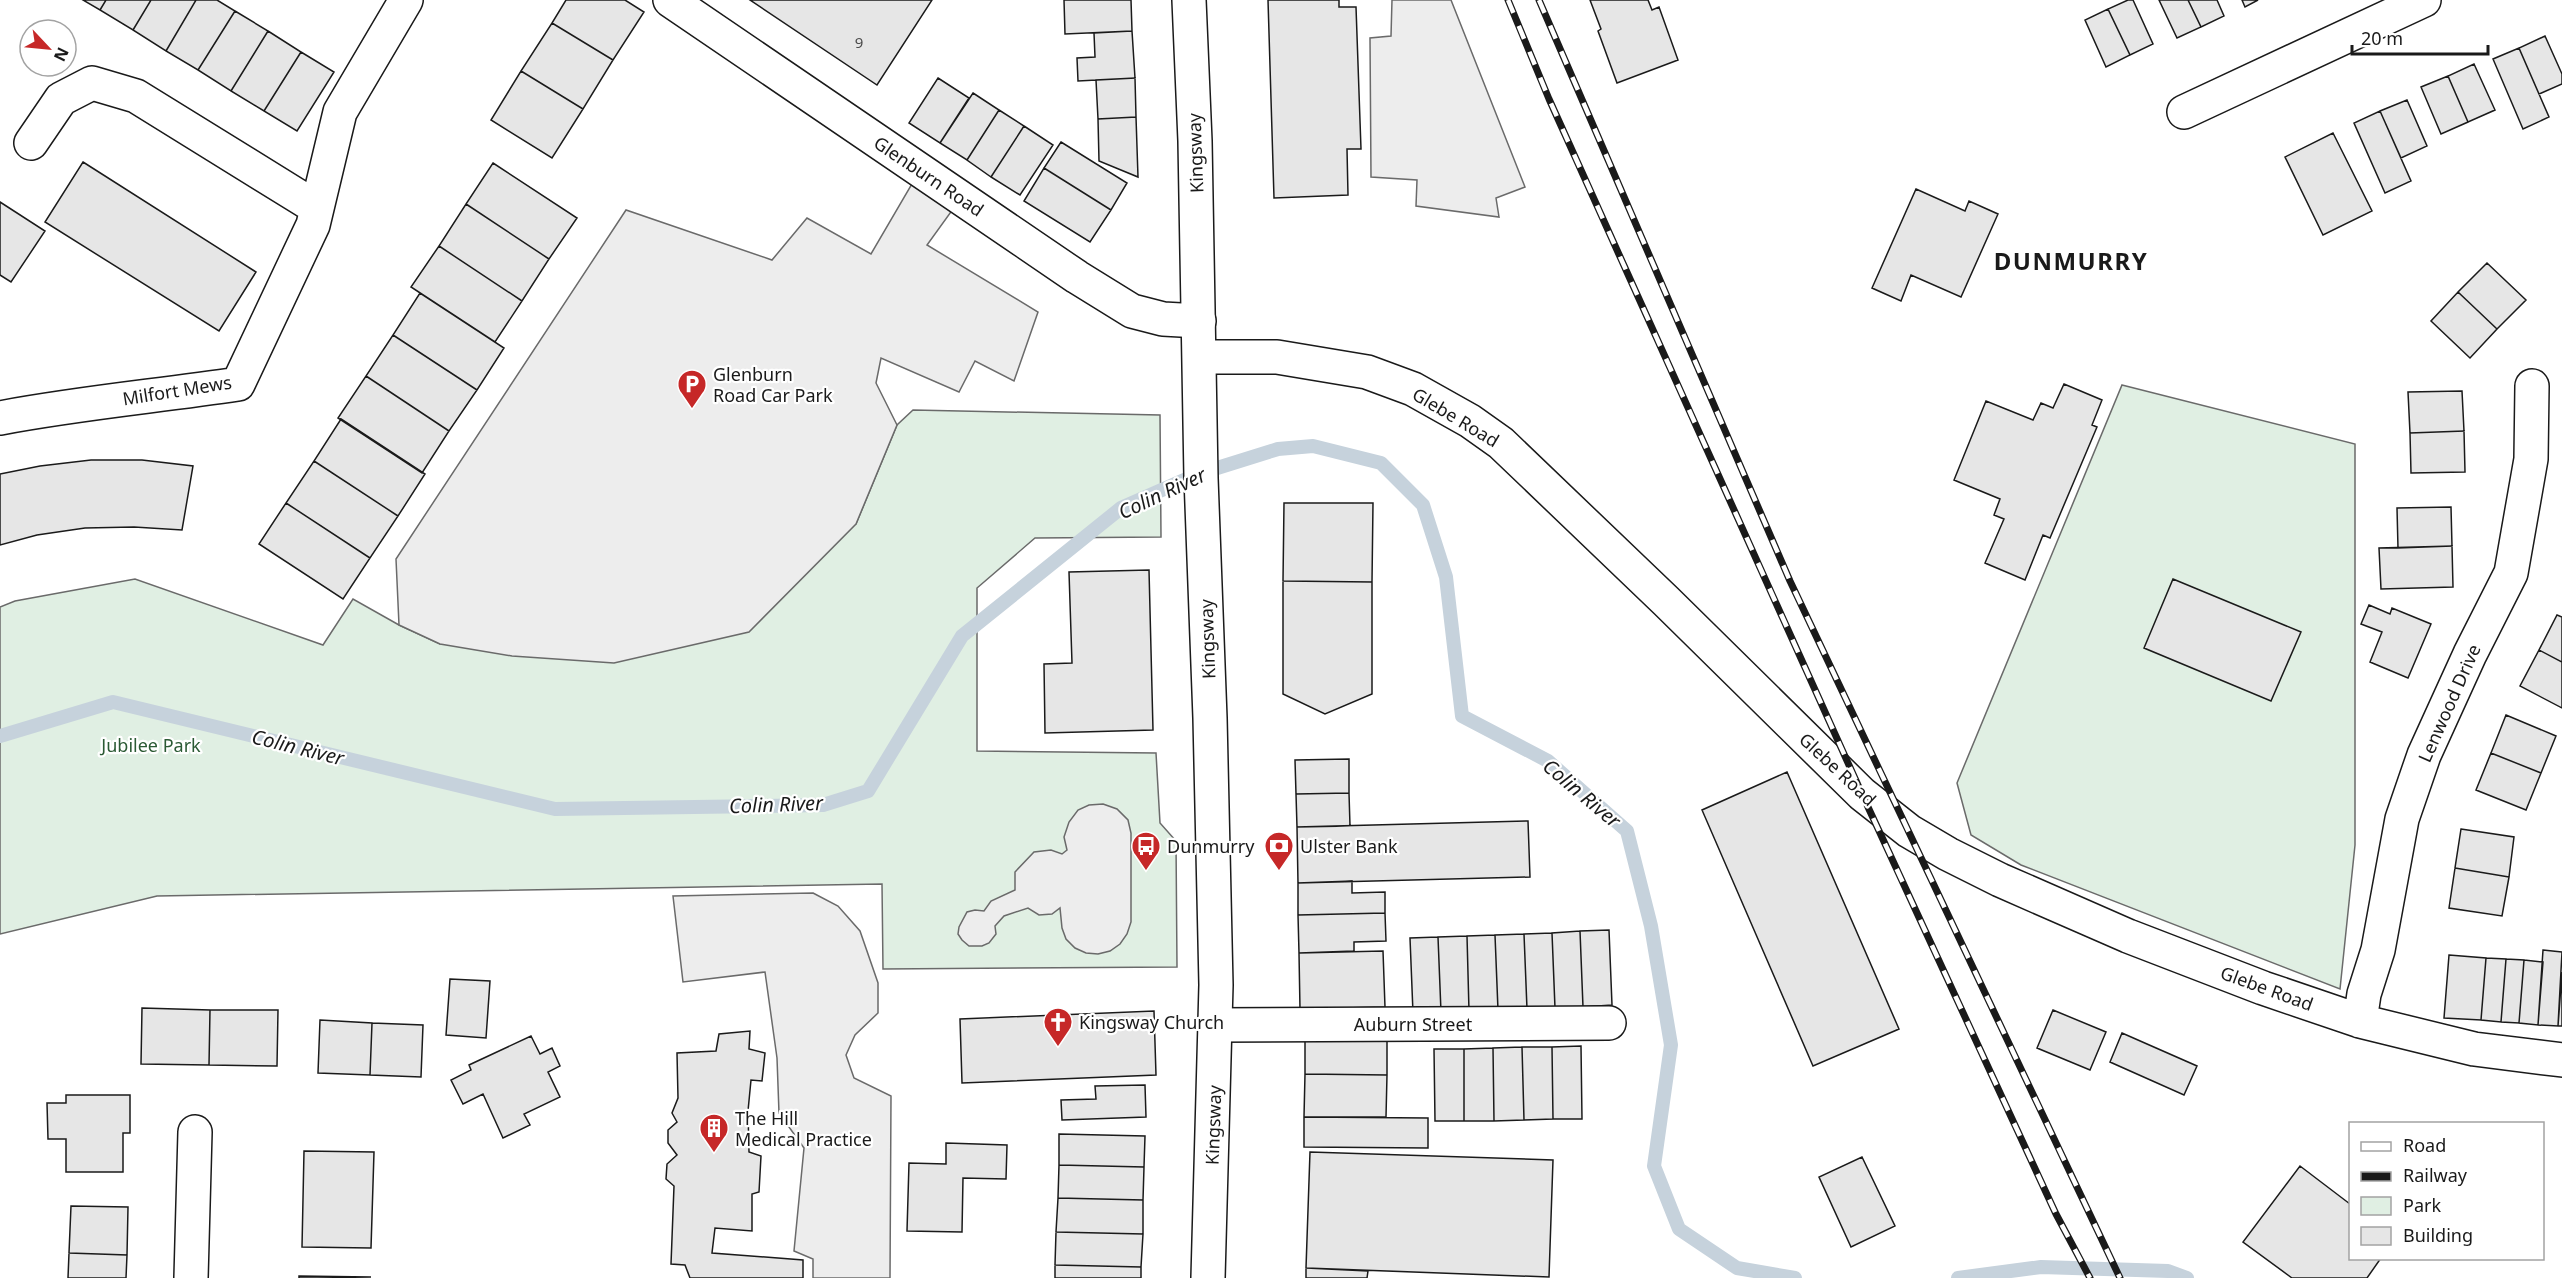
<svg xmlns="http://www.w3.org/2000/svg" width="2562" height="1278" viewBox="0 0 2562 1278" font-family="'Noto Sans',sans-serif">
<rect width="100%" height="100%" fill="#fff"/>
<path fill="#e0efe3" stroke="#6a6a6a" stroke-width="1.5" d="M2122,385L2355,444V845L2340,989L2021,865L1971,835L1957,783Z
M913,410L1160,415L1161,537L1035,538L977,588V751L1156,753L1160,823L1176,841L1177,967L883,969L882,884L157,896L0,934V607L15,601L135,579L323,645L353,599L399,625L440,644L856,524L897,425Z"/>
<path fill="#ededed" stroke="#6a6a6a" stroke-width="1.5" d="M1392,0H1451L1525,187L1496,198L1499,217L1416,206L1417,180L1371,177L1370,38L1391,36Z
M920,170L961,198L927,245L1038,312L1014,381L975,361L959,392L881,358L876,383L897,425L856,524L749,632L614,663L512,656L440,644L399,625L396,559L626,210L772,260L807,218L871,254Z
M1103,804L1117,809L1128,820L1131,833V922L1127,934L1120,944L1110,951L1098,954L1086,953L1075,948L1066,939L1062,928L1060,908L1052,914L1039,915L1028,908L1004,916L995,926L996,934L989,943L982,946H969L962,940L958,934L959,927L967,912L975,910L984,911L991,901L1015,890V872L1034,852L1051,850L1062,854L1067,850L1064,837L1069,822L1078,810L1089,805Z
M813,893L838,906L860,931L878,983V1013L855,1035L846,1055L854,1078L891,1096L890,1278H813V1259L794,1251L804,1148L779,1113L777,1058L765,972L683,982L673,896Z"/>
<g fill="none" stroke-linecap="round" stroke-linejoin="round">
<path stroke="#c6d2dc" stroke-width="14" d="M0,736L113,702L555,809L823,805L868,791L962,636L1121,508L1198,474L1278,449L1313,446L1381,463L1423,505L1446,577L1462,716L1548,761L1627,831L1651,926L1671,1045L1654,1166L1679,1229L1737,1268L1795,1278
M1958,1278L2041,1267L2168,1271L2187,1278"/>
</g>
<path fill="#e6e6e6" stroke="#1a1a1a" stroke-width="1.5" d="M83,0H106L100,10Z
M106,0H151L133,30L100,10Z
M151,0H196L166,51L133,30Z
M196,0H217L235,11L198,70L166,51Z
M566,0H625L644,12L613,60L552,23Z
M750,0H932L877,85Z
M1064,0H1131L1132,31L1065,34Z
M1268,0H1339V7H1356L1361,149H1347L1348,195L1274,198Z
M1590,0H1648L1652,10L1659,7L1678,60L1617,83L1598,31L1601,29Z
M2128,0H2133L2153,44L2130,55L2108,9Z
M2159,0H2188L2201,27L2177,38Z
M2188,0H2217L2224,16L2201,27Z
M2242,0H2258L2245,7Z
M2108,9L2130,55L2106,67L2085,20Z
M235,11L268,31L231,91L198,70Z
M552,23L613,60L583,109L521,71Z
M268,31L301,52L264,111L231,91Z
M1132,31L1135,78L1078,81L1077,58L1095,57L1094,33Z
M2545,36L2562,74V84L2539,94L2519,48Z
M2519,48L2549,117L2523,129L2493,59Z
M301,52L334,72L297,131L264,111Z
M2474,64L2495,110L2468,122L2448,76Z
M521,71L583,109L552,158L491,120Z
M2448,76L2468,122L2441,134L2421,87Z
M938,78L969,98L940,143L909,123Z
M1135,78L1136,117L1098,119L1096,80Z
M973,93L999,110L967,160L940,143Z
M2407,100L2427,146L2401,158L2380,111Z
M999,110L1024,126L991,177L967,160Z
M2380,111L2411,181L2385,193L2354,123Z
M1136,117L1138,177L1099,161L1098,119Z
M1024,126L1053,145L1020,195L991,177Z
M2333,133L2372,211L2323,235L2285,157Z
M1061,142L1127,183L1111,210L1044,168Z
M83,162L256,272L219,331L45,222Z
M493,163L577,218L549,259L466,204Z
M1044,168L1111,210L1090,242L1024,201Z
M1916,189L1965,211L1969,201L1998,214L1961,297L1911,275L1901,301L1872,288Z
M0,202L45,231L11,282L0,275Z
M466,204L549,259L522,301L439,246Z
M439,246L522,301L495,342L411,287Z
M2487,263L2526,300L2497,329L2458,292Z
M2458,292L2497,329L2470,358L2431,321Z
M420,293L504,348L477,390L393,335Z
M393,335L477,390L449,431L366,376Z
M366,376L449,431L422,473L338,418Z
M2064,384L2102,400L2092,425L2097,427L2050,538L2043,535L2025,580L1985,563L2004,519L1994,515L2000,499L1954,480L1986,401L2033,420L2041,403L2053,408Z
M2462,391L2464,431L2410,433L2408,392Z
M341,419L425,474L398,516L314,461Z
M2464,431L2465,472L2411,473L2410,433Z
M91,460H142L193,466L182,530L134,527L85,528L37,535L0,545V474L40,466Z
M314,461L398,516L370,558L286,503Z
M286,503L370,558L343,599L259,544Z
M1284,503H1373L1372,582L1283,581Z
M2451,507L2452,546L2398,548L2397,508Z
M2452,546L2453,587L2381,589L2379,548Z
M1149,570L1153,730L1045,733L1044,664L1072,663L1069,572Z
M2173,579L2301,632L2271,701L2144,648Z
M1283,581L1372,582V694L1325,714L1283,694Z
M2369,605L2390,614L2392,608L2431,624L2408,678L2370,662L2382,632L2361,624Z
M2557,615L2562,617V662L2539,650Z
M2539,650L2562,662V708L2520,686Z
M2506,715L2556,736L2541,773L2491,753Z
M2491,753L2541,773L2526,810L2476,790Z
M1349,759V793L1296,794L1295,760Z
M1787,772L1899,1029L1813,1066L1702,810Z
M1349,793L1350,826L1297,827L1296,794Z
M1528,821L1530,877L1298,883L1297,827Z
M2461,829L2514,837L2509,877L2455,868Z
M2455,868L2509,877L2502,916L2449,908Z
M1352,881V893L1385,892V913L1298,915V883Z
M1385,913L1386,941L1354,942V951L1299,953L1298,915Z
M1609,930L1612,1005L1583,1007L1580,931Z
M1580,931L1583,1007L1555,1008L1552,933Z
M1552,933L1555,1008L1527,1009L1524,934Z
M1524,934L1527,1009L1498,1010L1495,935Z
M1495,935L1498,1010L1469,1011L1467,936Z
M1467,936L1469,1011L1441,1012L1438,937Z
M1438,937L1441,1012L1413,1013L1410,938Z
M2543,950L2562,952L2558,1026L2538,1025Z
M1383,951L1385,1007L1300,1009L1299,953Z
M2449,955L2486,958L2481,1020L2444,1018Z
M2486,958L2506,959L2501,1022L2481,1020Z
M2506,959L2524,960L2519,1023L2501,1022Z
M2524,960L2543,962L2538,1025L2519,1023Z
M2562,972V1026H2558Z
M450,979L490,981L486,1038L446,1035Z
M142,1008L210,1010L209,1065L141,1064Z
M210,1010H278L277,1066L209,1065Z
M2053,1010L2106,1032L2090,1070L2037,1048Z
M1154,1011L1156,1075L962,1083L960,1019Z
M320,1020L372,1023L370,1075L318,1073Z
M372,1023L423,1025L421,1077L370,1075Z
M750,1031L749,1049L765,1053L762,1081L751,1080L748,1111L749,1152L761,1156L759,1192L752,1194V1231L715,1228L712,1253L803,1260V1278H690L685,1265L671,1264L674,1186L666,1179L667,1164L677,1155L668,1143V1130L677,1122L672,1113L678,1098L677,1053L716,1051L719,1034Z
M2122,1033L2197,1066L2184,1095L2110,1062Z
M531,1036L540,1054L552,1048L560,1066L548,1072L560,1097L524,1114L530,1125L503,1138L483,1094L463,1104L451,1080L471,1070L469,1065Z
M1305,1040H1387V1075L1305,1074Z
M1581,1046L1582,1119H1553L1552,1047Z
M1522,1047H1552L1553,1119L1524,1120Z
M1522,1047L1524,1120L1494,1121L1493,1048Z
M1493,1048L1494,1121H1464V1049Z
M1434,1049H1464V1121H1435Z
M1305,1074L1387,1075L1386,1117H1304Z
M1145,1085L1146,1117L1062,1120L1061,1100L1096,1099L1095,1086Z
M66,1095H130V1133H123V1172H66V1139H48L47,1103H66Z
M1304,1117L1428,1118V1148L1304,1147Z
M1059,1134L1145,1136L1144,1167L1059,1165Z
M946,1143L1007,1145L1006,1179L963,1178L962,1232L907,1231L909,1163L946,1164Z
M304,1151L374,1152L371,1248L302,1247Z
M1310,1152L1553,1160L1549,1277L1306,1268Z
M1862,1157L1895,1226L1851,1247L1819,1177Z
M1059,1165L1144,1167L1143,1200L1058,1198Z
M2300,1166L2350,1204V1258H2381L2367,1278H2292L2243,1242Z
M1058,1198L1143,1200V1234L1056,1232Z
M71,1206L128,1207L127,1255L69,1253Z
M1056,1232L1143,1234L1141,1267L1055,1265Z
M69,1253L127,1255L126,1278H68Z
M1055,1265L1141,1267V1278H1055Z
M1306,1268L1368,1271L1367,1278H1306Z
M299,1276L371,1277L299,1278Z"/>
<g fill="none" stroke-linecap="round" stroke-linejoin="round">
<g stroke="#1a1a1a" stroke-width="36">
<path id="minor" d="M670,0L1077,277L1132,311L1163,319L1199,321
M2184,112L2424,0
M31,143L61,99L92,83L136,96L317,208
M1200,357H1277L1367,372L1413,389L1470,421L1501,443L1666,601L1862,794L1909,831L1948,854L2000,880L2128,936L2263,988L2360,1021L2474,1049L2562,1060
M0,418C79,403 158,396 238,384L313,225L340,112L406,0
M2360,1021L2364,994L2378,950L2402,819L2424,755L2470,654L2511,573L2531,459L2532,386
M1216,1025L1609,1023
M191,1278L195,1132"/>
</g>
<g stroke="#1a1a1a" stroke-width="36">
<path id="primary" d="M1189,0L1195,141L1201,478L1210,718L1216,985L1208,1278"/>
</g>
<use href="#minor" stroke="#fff" stroke-width="33"/>
<use href="#primary" stroke="#fff" stroke-width="33"/>
<g stroke="#1a1a1a" stroke-width="7">
<path id="rail" d="M1508,0L1549,99L1862,794L2056,1214L2090,1278
M1539,0L1790,581L2120,1278"/>
</g>
<use href="#rail" stroke="#fff" stroke-width="4.5" stroke-dasharray="14" stroke-linecap="butt"/>
</g>
<defs>
<g id="parking-pin" transform="scale(1.5)"><path d="M0 17L-7.5 6A9.5 9.5 0 1 1 7.5 6Z" fill="#c62828" stroke="#fff"/><path d="M-3.5-5.5H1a3.5 3.5 0 0 1 0 7H-1V5.5H-3.5ZM-1-3.4V-.6H.8a1.4 1.4 0 0 0 0-2.8Z" fill="#fff"/></g>
<g id="bus-pin" transform="scale(1.5)"><path d="M0 17L-7.5 6A9.5 9.5 0 1 1 7.5 6Z" fill="#c62828" stroke="#fff"/><path d="M-5-6H5V4H4V6H2V4H-2V6H-4V4H-5ZM-3.5-4V0h7V-4ZM-3.5 1.2v1.5H-2V1.2ZM2 1.2v1.5H3.5V1.2Z" fill="#fff"/></g>
<g id="bank-pin" transform="scale(1.5)"><path d="M0 17L-7.5 6A9.5 9.5 0 1 1 7.5 6Z" fill="#c62828" stroke="#fff"/><path d="M-6-4H6V4H-6ZM0-2.3a2.3 2.3 0 1 0 0 4.6a2.3 2.3 0 1 0 0-4.6Z" fill="#fff"/></g>
<g id="church-pin" transform="scale(1.5)"><path d="M0 17L-7.5 6A9.5 9.5 0 1 1 7.5 6Z" fill="#c62828" stroke="#fff"/><path d="M-1.2-6h2.4v3.5h3.3v2.4h-3.3V6h-2.4V-.1h-3.3v-2.4h3.3Z" fill="#fff"/></g>
<g id="building-pin" transform="scale(1.5)"><path d="M0 17L-7.5 6A9.5 9.5 0 1 1 7.5 6Z" fill="#c62828" stroke="#fff"/><path d="M-4-6H4V6H1V3H-1V6H-4ZM-2.5-4.3h1.7v1.8h-1.7ZM.8-4.3h1.7v1.8H.8ZM-2.5-1h1.7V.8h-1.7ZM.8-1h1.7V.8H.8Z" fill="#fff"/></g>
</defs>
<g fill-rule="evenodd">
<use href="#parking-pin" x="692" y="384"/>
<use href="#bus-pin" x="1146" y="846"/>
<use href="#bank-pin" x="1279" y="846"/>
<use href="#church-pin" x="1058" y="1022"/>
<use href="#building-pin" x="714" y="1128"/>
</g>
<g text-anchor="middle" dominant-baseline="central" stroke-width="4.5" stroke-linejoin="round" paint-order="stroke">
<g font-size="15" fill="#4d4d4d">
<text x="859" y="42">9</text>
</g>
<g font-size="18" fill="#1a1a1a" stroke="#fff">
<text transform="translate(1195 153) rotate(-92)">Kingsway</text>
<text transform="translate(929 176) rotate(34)">Glenburn Road</text>
<text transform="translate(177 390) rotate(-9)">Milfort Mews</text>
<text transform="translate(1456 417) rotate(31)">Glebe Road</text>
<text transform="translate(1207 639) rotate(-92)">Kingsway</text>
<text transform="translate(2449 703) rotate(-66)">Lenwood Drive</text>
<text transform="translate(1838 769) rotate(43)">Glebe Road</text>
<text transform="translate(2267 988) rotate(20)">Glebe Road</text>
<text x="1413" y="1024">Auburn Street</text>
<text transform="translate(1213 1125) rotate(-88)">Kingsway</text>
</g>
<g font-size="18" fill="#1a1a1a" stroke="#fff" text-anchor="start">
<text x="713" y="374">Glenburn<tspan x="713" dy="21">Road Car Park</tspan></text>
<text x="1167" y="846">Dunmurry</text>
<text x="1300" y="846">Ulster Bank</text>
<text x="1079" y="1022">Kingsway Church</text>
<text x="735" y="1118">The Hill<tspan x="735" dy="21">Medical Practice</tspan></text>
</g>
<g font-size="18" fill="#2b5a34" stroke="#fff">
<text x="151" y="745">Jubilee Park</text>
</g>
<g font-size="20" font-style="italic" fill="#1a1a1a" stroke="#fff">
<text transform="translate(1162 493) rotate(-25)">Colin River</text>
<text transform="translate(298 747) rotate(14)">Colin River</text>
<text transform="translate(1582 793) rotate(40)">Colin River</text>
<text transform="translate(776 804) rotate(-2)">Colin River</text>
</g>
<g font-size="24" font-weight="bold" letter-spacing="1.5" fill="#1a1a1a" stroke="#fff">
<text x="2071" y="260">DUNMURRY</text>
</g>
</g>
<rect x="2349" y="1122" width="195" height="138" fill="#ffffff" stroke="#a3a3a3" stroke-width="1.5"/>
<rect x="2361" y="1142" width="30" height="9" fill="#ffffff" stroke="#a3a3a3" stroke-width="1.5"/>
<text x="2403" y="1152" font-size="18" fill="#1a1a1a">Road</text>
<rect x="2361" y="1172" width="30" height="9" fill="#1a1a1a" stroke="#a3a3a3" stroke-width="1.5"/>
<text x="2403" y="1182" font-size="18" fill="#1a1a1a">Railway</text>
<rect x="2361" y="1197" width="30" height="18" fill="#e0efe3" stroke="#a3a3a3" stroke-width="1.5"/>
<text x="2403" y="1212" font-size="18" fill="#1a1a1a">Park</text>
<rect x="2361" y="1227" width="30" height="18" fill="#e6e6e6" stroke="#a3a3a3" stroke-width="1.5"/>
<text x="2403" y="1242" font-size="18" fill="#1a1a1a">Building</text>
<g transform="translate(48 48) rotate(116)"><circle r="28" fill="#ffffff" stroke="#a3a3a3" stroke-width="1.5"/>
<path d="M0-4.5L10 22L0 15L-10 22Z" fill="#c62828"/>
<text y="-9" font-size="16" font-weight="bold" text-anchor="middle" fill="#1a1a1a">N</text>
</g>
<path d="M2352 45v9h136v-9" fill="none" stroke="#1a1a1a" stroke-width="3"/>
<text x="2361" y="45" font-size="18" fill="#1a1a1a" stroke="#ffffff" stroke-width="4.5" paint-order="stroke">20 m</text>
</svg>
